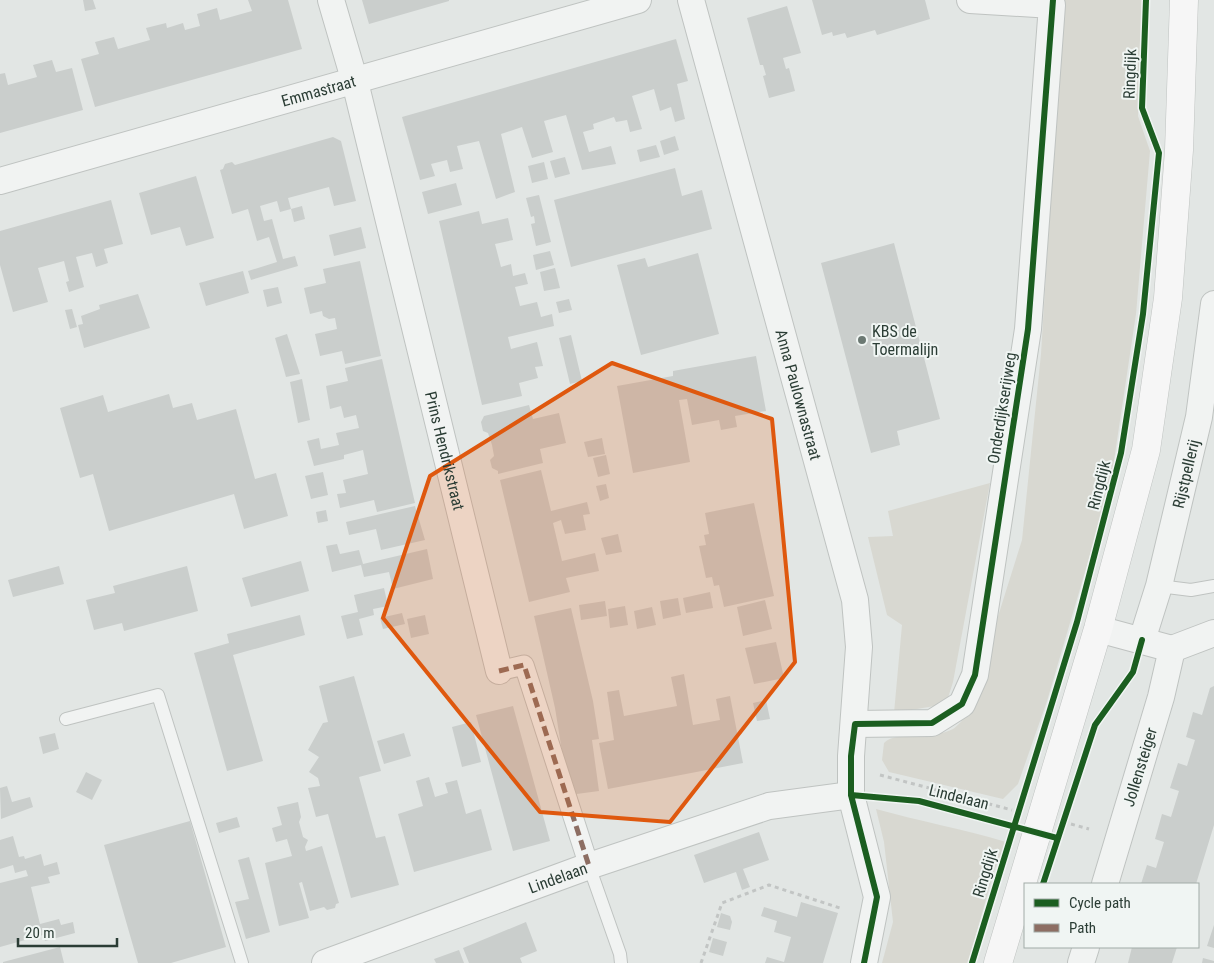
<svg xmlns="http://www.w3.org/2000/svg" width="1214" height="963" viewBox="0 0 1214 963" font-family="'Roboto Condensed',sans-serif">
<rect width="100%" height="100%" fill="#e2e6e4"/>
<path fill="#d8d8d1" d="M1063,0H1142L1138,116L1150,151L1136,314L1110,487L1047,701L1018,784L1003,799L889,772L882,760L884,743C897,730 933,740 953,729C958,726 963,719 967,715L1022,540L1041,354Z
M990,483L953,682L946,704L894,713L902,625L887,615L868,537L893,536L888,511Z
M876,809C919,821 963,829 1006,842L994,871L968,963H882L893,922L884,842Z"/>
<path fill="#cacecc" d="M83,0H93L96,9L85,11Z
M248,0H288L302,49L95,107L81,59L99,54L95,42L114,37L118,49L150,40L146,28L166,23L167,28L183,23L185,30L200,26L197,14L217,8L220,20L252,11Z
M362,0H449V1L369,24Z
M812,0H925L930,19L877,35L875,30L847,38L845,33L833,36L832,32L822,35Z
M787,6L801,53L783,58L786,69L789,68L795,91L769,98L763,76L766,75L763,65H760L747,18Z
M676,39L688,81L677,84L685,119L675,122L671,107L660,111L654,89L632,96L642,129L630,132L627,120L616,122L614,117L593,124L594,129L583,132L589,152L611,146L616,164L582,170L566,115L544,121L553,152L532,158L522,127L501,134L515,192L496,199L479,141L457,146L463,169L450,172L447,160L431,164L435,176L420,180L402,117Z
M52,60L56,72L72,68L83,110L0,133V74L5,73L8,85L37,77L33,65Z
M675,136L679,150L664,155L660,141Z
M333,137L341,141L356,201L334,206L329,187L288,198L291,209L302,206L305,219L294,222L291,209L280,212L277,201L260,206L264,221L272,219L283,259L295,256L298,266L251,280L248,271L277,262L269,237L257,241L248,209L232,214L220,170L223,169L225,164L232,162L235,165Z
M656,145L660,157L640,162L637,150Z
M565,157L570,174L555,178L550,161Z
M544,162L548,179L532,183L528,166Z
M675,168L682,196L702,190L712,229L571,267L554,200Z
M196,176L214,238L186,246L180,227L151,235L139,193Z
M456,183L462,205L428,214L422,192Z
M539,195L551,242L536,246L531,224L535,223L534,216L531,217L526,198Z
M111,200L123,244L104,249L108,263L96,267L92,253L76,257L84,287L69,292L66,282L69,281L64,261L38,268L48,302L13,312L0,265V231Z
M479,211L482,224L508,218L513,240L495,244L501,267L511,264L513,276L525,273L528,284L515,287L520,306L537,302L541,317L552,314L554,326L508,337L511,349L537,342L543,366L535,367L538,378L519,383L522,396L482,405L439,221Z
M361,227L366,248L334,256L329,235Z
M894,243L940,419L897,431L900,445L871,453L821,263Z
M550,251L554,265L536,270L533,255Z
M698,253L719,334L641,355L617,265L645,258L648,267Z
M360,261L381,356L345,364L342,351L320,356L315,334L337,329L335,318L329,319L323,316L322,311L310,314L304,288L326,283L323,269Z
M555,268L560,288L544,291L540,272Z
M243,271L249,293L206,306L199,283Z
M278,287L282,303L267,307L263,290Z
M138,294L150,328L84,348L78,325L83,324L81,316L100,309L99,305Z
M569,299L572,310L559,313L556,302Z
M72,309L77,327L70,329L65,310Z
M287,334L300,374L286,377L275,338Z
M571,335L582,381L570,384L559,338Z
M756,356L766,411L735,416L737,427L721,430L719,420L692,425L687,399L679,400L690,462L633,473L617,386L673,376V371Z
M382,359L415,503L377,512L374,500L340,508L337,494L346,493L343,480L368,474L363,450L344,455V459L314,466L307,441L319,438L321,449L339,445L336,433L359,428L356,415L344,418L341,406L330,409L326,386L348,381L345,368Z
M302,379L310,420L298,423L290,382Z
M169,394L173,408L192,403L197,420L236,409L255,479L276,473L288,516L244,529L234,494L109,531L93,474L80,478L60,408L103,395L108,412Z
M529,405L533,419L559,413L566,443L540,449L543,463L498,474V471L492,468L490,460L494,456L492,445L488,433L483,431L481,422L484,416Z
M602,438L605,454L588,457L584,442Z
M606,455L610,474L598,477L593,458Z
M541,470L551,511L587,502L590,514L583,515L586,530L565,534L561,520L553,523L562,561L595,553L599,571L566,578L570,592L529,602L500,480Z
M323,472L328,495L311,499L305,476Z
M606,484L609,498L600,501L596,486Z
M754,503L774,596L724,607L719,585L714,586L712,577L706,578L699,546L706,545L704,535L709,534L705,513Z
M415,506L425,540L381,550L376,529L349,535L346,522Z
M326,510L328,521L318,523L316,512Z
M618,534L622,552L606,555L601,538Z
M337,544L340,554L359,550L363,564L427,549L433,579L393,589L389,572L364,577L361,565L332,572L326,546Z
M301,561L309,591L251,607L242,578Z
M59,566L64,584L13,597L8,580Z
M187,566L198,611L124,631L122,623L94,630L86,600L115,593L113,586Z
M384,588L388,606L373,609L374,615L359,619L363,635L347,639L341,616L358,612L354,595Z
M710,592L713,608L686,613L683,598Z
M678,598L681,615L663,619L660,601Z
M765,600L772,629L743,636L737,607Z
M605,601L607,616L581,620L579,605Z
M625,606L628,625L610,628L608,609Z
M652,607L656,625L637,629L634,611Z
M571,608L593,701L599,739L592,740L599,791L569,795L555,708L534,616Z
M402,613L405,624L383,629L380,618Z
M300,615L305,635L233,655L263,761L227,771L194,653L229,643L227,634Z
M425,615L429,634L411,638L407,619Z
M776,642L784,678L754,684L745,648Z
M684,674L693,725L720,720L716,699L730,696L743,763L608,789L599,743L614,740L607,692L619,690L624,716L677,706L671,677Z
M354,676L381,771L359,777L376,838L385,836L399,885L351,898L328,814L316,817L308,788L320,786L318,778L309,772L319,757L308,750L323,723L328,722L319,686Z
M1214,686V825L1196,884H1141L1147,865L1156,868L1164,842L1155,839L1162,814L1171,817L1179,791L1170,788L1178,763L1187,766L1195,740L1186,737L1193,712L1202,715L1210,688Z
M766,700L770,719L757,721L753,703Z
M513,706L550,841L513,851L476,715Z
M471,722L481,762L462,767L452,727Z
M55,733L59,749L43,754L39,737Z
M404,733L411,756L384,764L377,741Z
M86,772L102,780L92,800L76,792Z
M429,777L435,797L448,793L445,783L457,780L466,814L481,809L492,850L414,872L398,814L423,806L416,781Z
M7,786L12,802L30,797L33,807L1,819L0,788Z
M298,802L301,817L299,822L303,837L308,840L305,847L306,851L322,846L339,903L336,904L335,908L327,910L324,907L310,911L302,882L299,883L309,918L279,926L265,863L292,856L287,839L276,842L272,828L282,825L277,807Z
M237,817L240,827L219,833L216,823Z
M190,821L226,947L171,963H138L104,845Z
M759,832L769,860L743,869L750,887L742,890L736,872L704,883L694,855Z
M13,836L19,857L24,856L25,859L41,854L44,866L57,862L60,874L48,877L50,883L31,887L40,924L59,919L61,925L73,922L75,933L45,941L43,935L0,947V883L28,876L26,870L15,873L13,865L0,869V840Z
M249,857L270,932L246,939L235,902L249,899L238,860Z
M801,902L838,913L823,963H765L767,957L784,962L791,937L774,932L777,921L761,916L764,907L797,917Z
M721,913L730,916L732,922L730,930L717,927Z
M526,922L537,951L520,958L522,963H469L463,948Z
M1214,925V948L1207,946Z
M713,938L727,942L723,956L709,952Z
M60,947L64,963H3V962Z
M1132,947H1177L1172,963H1128Z
M459,950L464,963H436L434,959Z
M1203,958L1214,961V963H1202Z"/>
<g fill="none" stroke-linecap="round" stroke-linejoin="round">
<g stroke="#bfc3c1" stroke-width="14">
<path id="service" d="M1159,586L1191,590L1214,586
M66,719L158,695L242,963
M589,866L620,954L621,963"/>
</g>
<g stroke="#bfc3c1" stroke-width="21">
<path id="pedestrian" d="M499,671L524,665L589,866"/>
</g>
<g stroke="#bfc3c1" stroke-width="28">
<g id="minor">
<path id="s1" d="M331,0L355,82L499,671"/>
<path id="s2" d="M691,0L855,600L859,647L851,756V795L877,897L864,963"/>
<path id="s3" d="M0,181L638,0"/>
<path d="M1098,629L1172,649L1161,697L1105,884"/>
<path id="s4" d="M1142,640L1159,586L1199,417L1214,304"/>
<path d="M1172,649L1214,633"/>
<path d="M855,724L932,723L962,704L975,675L1028,329L1052,5L970,0"/>
<path id="s5" d="M325,963L589,866L769,806L851,795"/>
<path d="M1081,963L1086,947"/>
</g>
</g>
<g stroke="#bfc3c1" stroke-width="29">
<path id="secondary" d="M998,963L1098,629L1146,450L1168,298L1179,150L1184,0"/>
</g>
<path stroke="#c2c5c4" stroke-width="3" stroke-dasharray="4 4" stroke-linecap="butt" d="M880,775L1012,810
M1071,824L1089,829
M701,963L722,903L769,885L843,909"/>
<use href="#service" stroke="#f1f3f2" stroke-width="12"/>
<use href="#pedestrian" stroke="#f1f3f2" stroke-width="19"/>
<use href="#minor" stroke="#f1f3f2" stroke-width="26"/>
<use href="#secondary" stroke="#f6f6f6" stroke-width="28"/>
<path stroke="#8d6e63" stroke-width="5" stroke-dasharray="10 5" stroke-linecap="butt" d="M499,671L524,665L589,866"/>
<g stroke="#f0f5f3" stroke-width="9">
<path id="cycleway" d="M851,795L919,801L1057,838
M1043,884L1095,725L1133,672L1142,640
M864,963L877,897L851,795V756L855,724L932,723L962,704L975,675L1028,329L1053,0
M972,963L1077,622L1121,453L1143,314L1159,153L1142,108L1146,0"/>
</g>
<use href="#cycleway" stroke="#1b5e20" stroke-width="6"/>
</g>
<path fill="#df580e" fill-opacity="0.2" stroke="#df580e" stroke-width="4" stroke-linejoin="round" d="M612,363L772,419L795,662L670,822L540,812L383,618L430,476Z"/>
<circle fill="#6b7872" stroke="#f0f5f3" stroke-width="2" cx="862" cy="340" r="5"/>
<g text-anchor="middle" dominant-baseline="central" stroke-width="4" stroke-linejoin="round" paint-order="stroke">
<g font-size="16" fill="#2b3d35" stroke="#f0f5f3">
<text transform="translate(1130 74) rotate(-88)">Ringdijk</text>
<text stroke="none"><textPath href="#s3" startOffset="331">Emmastraat</textPath></text>
<text stroke="none"><textPath href="#s2" startOffset="409">Anna Paulownastraat</textPath></text>
<text transform="translate(1002 408) rotate(-81)">Onderdijkserijweg</text>
<text stroke="none"><textPath href="#s1" startOffset="465">Prins Hendrikstraat</textPath></text>
<text stroke="none"><textPath href="#s4" startOffset="172">Rijstpellerij</textPath></text>
<text transform="translate(1099 485) rotate(-76)">Ringdijk</text>
<text transform="translate(1140 767) rotate(-73)">Jollensteiger</text>
<text transform="translate(959 797) rotate(14)">Lindelaan</text>
<text transform="translate(985 873) rotate(-73)">Ringdijk</text>
<text stroke="none"><textPath href="#s5" startOffset="248">Lindelaan</textPath></text>
</g>
<g font-size="16" fill="#2b3d35" stroke="#f0f5f3" text-anchor="start">
<text x="872" y="331">KBS de<tspan x="872" dy="18">Toermalijn</tspan></text>
</g>
</g>
<rect x="1024" y="883" width="175" height="65" fill="#f0f5f3" stroke="#a1aba7"/>
<rect x="1034" y="899" width="25" height="8" fill="#1b5e20" stroke="#a1aba7"/>
<text x="1069" y="908" font-size="15" fill="#2b3d35">Cycle path</text>
<rect x="1034" y="924" width="25" height="8" fill="#8d6e63" stroke="#a1aba7"/>
<text x="1069" y="933" font-size="15" fill="#2b3d35">Path</text>
<path d="M18 938v8h99v-8" fill="none" stroke="#2b3d35" stroke-width="2.5"/>
<text x="25" y="938" font-size="15" fill="#2b3d35" stroke="#f0f5f3" stroke-width="4" paint-order="stroke">20 m</text>
</svg>
